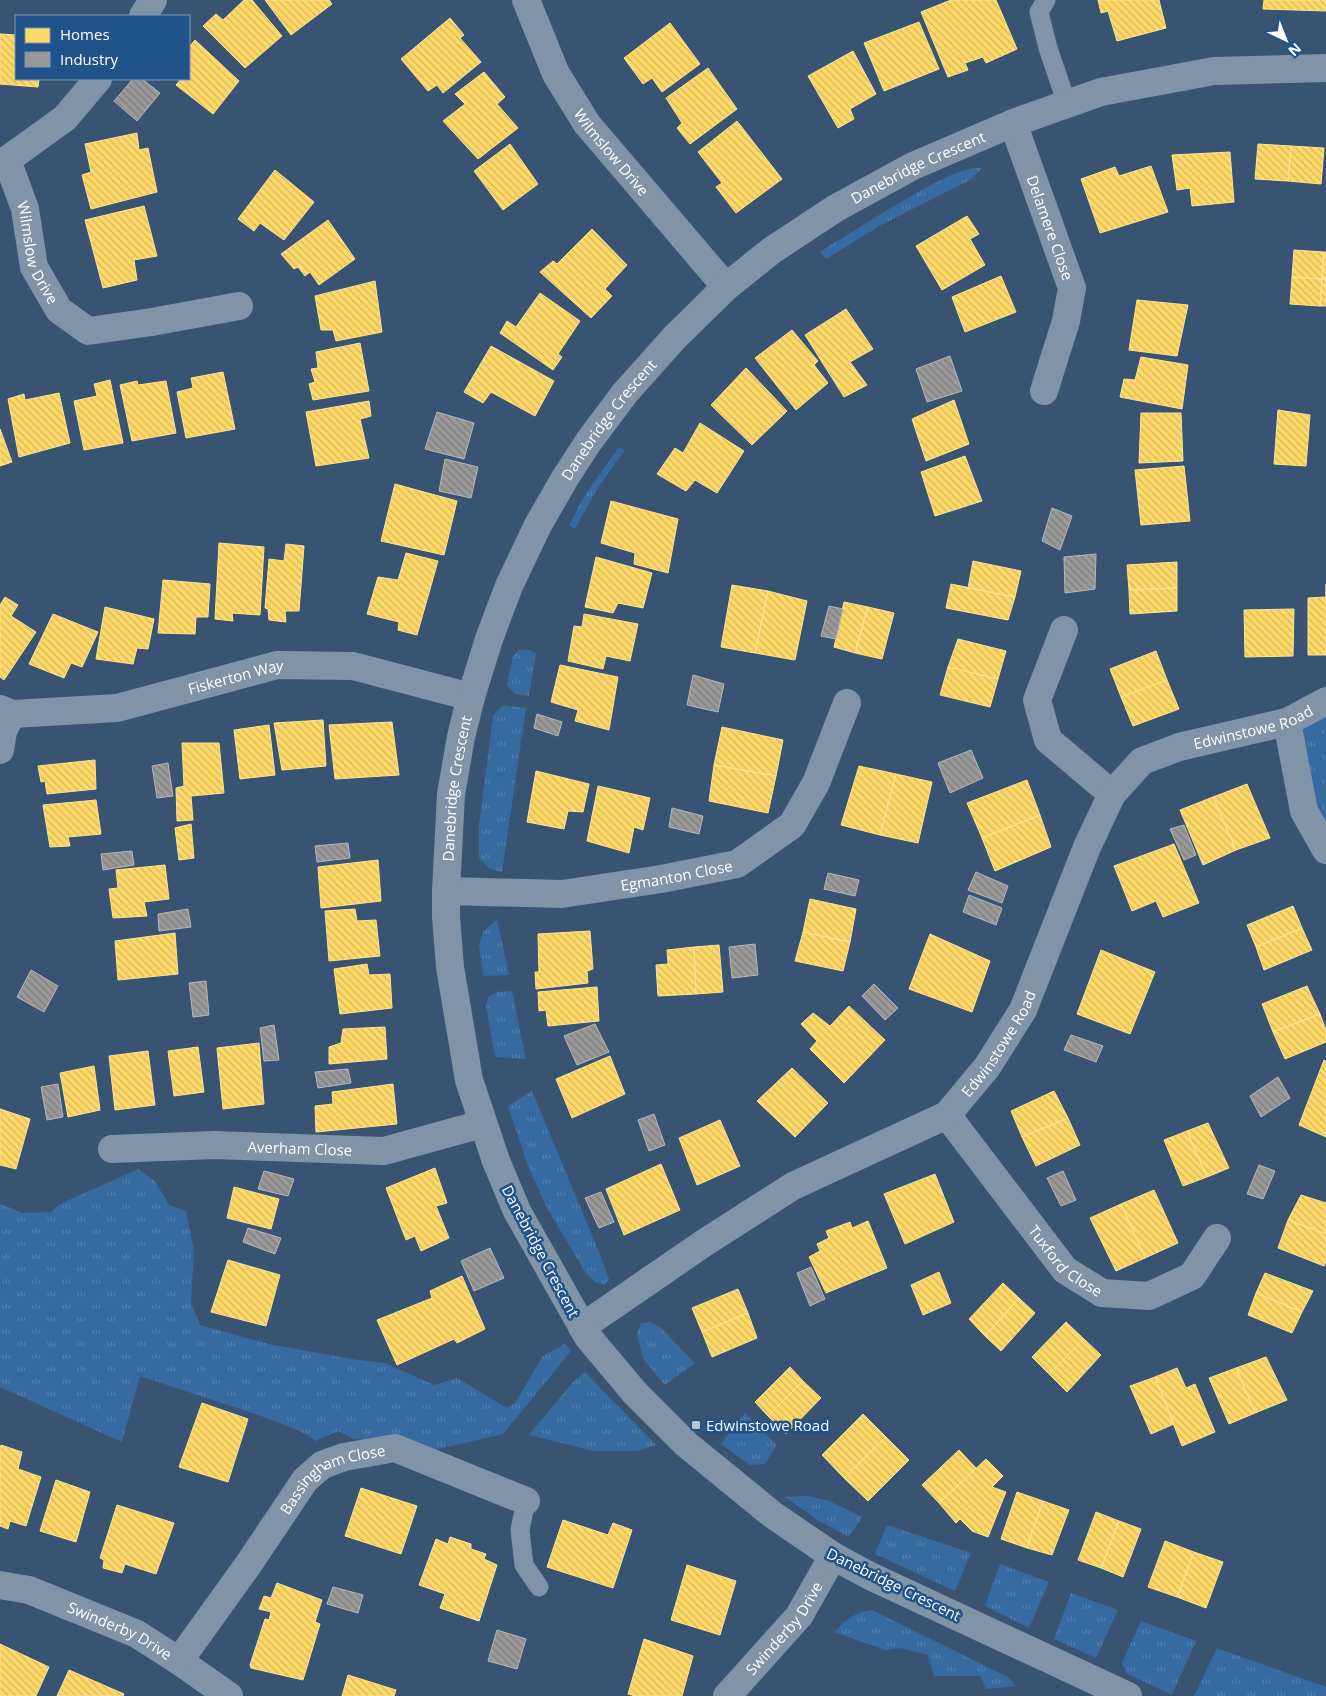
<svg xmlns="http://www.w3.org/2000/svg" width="1326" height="1696" viewBox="0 0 1326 1696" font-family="'Open Sans',sans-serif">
<defs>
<pattern id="grass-tufts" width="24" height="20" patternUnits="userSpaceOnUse" patternTransform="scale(1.25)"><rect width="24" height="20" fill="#366aa0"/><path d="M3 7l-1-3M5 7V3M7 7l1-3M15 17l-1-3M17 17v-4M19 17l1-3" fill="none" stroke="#5480ae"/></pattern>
<pattern id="homes-back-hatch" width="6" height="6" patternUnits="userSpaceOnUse" patternTransform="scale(1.25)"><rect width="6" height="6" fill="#ffd966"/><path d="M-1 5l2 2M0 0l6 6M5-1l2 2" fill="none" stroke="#d2b660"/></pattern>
<pattern id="industry-back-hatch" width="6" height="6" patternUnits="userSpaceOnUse" patternTransform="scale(1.25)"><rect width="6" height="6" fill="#999"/><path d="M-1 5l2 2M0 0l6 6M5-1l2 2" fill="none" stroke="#7e7e7e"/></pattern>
</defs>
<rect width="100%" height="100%" fill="#395472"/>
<path fill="url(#grass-tufts)" d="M974,168H982L970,180L881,225L826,259L820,252C854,231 887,209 922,190C938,181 956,171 974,168Z
M619,447L625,450L597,489L575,529L569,525L585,495Z
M519,650H530L536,654L529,696L515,694L507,685L513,656Z
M1326,701V854L1287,722Z
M503,705L526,708L502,872L490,869L479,858V824L493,716Z
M497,919L509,975L483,976L479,945L483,932Z
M512,991L526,1059L495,1057L486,1007L488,997L497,992Z
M532,1091L601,1257L609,1279L605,1285L595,1282L585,1272L547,1208L528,1166L508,1106Z
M138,1169L155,1181L169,1205L186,1211L194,1251L191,1303L200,1325L269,1344L351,1359L385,1363L434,1385L457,1378L507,1408L515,1403L543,1356L565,1344L571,1351L503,1434L426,1452L370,1440L353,1439L338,1431L316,1441L304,1433L267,1418L140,1376L122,1442L0,1387V1204L23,1213L51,1212L60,1204Z
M650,1322L660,1327L695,1363L665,1385L643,1359L637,1333L641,1323Z
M585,1372L656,1445L637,1451H594L529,1435L573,1382Z
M745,1413L777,1445L765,1464L750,1465L721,1444Z
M808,1496L829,1501L862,1517L849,1537L819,1521L785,1497Z
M887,1525L971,1553L955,1591L875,1554Z
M1000,1564L1049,1582L1029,1628L985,1606Z
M1071,1593L1118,1610L1096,1658L1054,1639Z
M872,1610L1008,1677L1016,1686L986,1689L980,1676H934L928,1655L900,1648L885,1650L834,1632C847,1619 855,1612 872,1610Z
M1141,1621L1196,1641L1172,1695L1126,1673L1122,1663Z
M1217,1648L1326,1687V1696H1194Z"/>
<path fill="url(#homes-back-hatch)" stroke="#ffe494" d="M244,0H252L282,36L245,68L203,26L216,14L223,20Z
M265,0H329L332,4L291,35Z
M951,0H996L1017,49L986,63L983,57L965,63L968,70L948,77L921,12Z
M1098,0H1159L1166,28L1117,41L1108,11L1101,13Z
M1264,0H1326V11L1263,9Z
M450,18L464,35L460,38L481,62L443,93L437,85L428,91L401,59Z
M919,22L939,69L884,91L864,43Z
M670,23L700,64L662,92L652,78L643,84L624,58Z
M0,34L16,35V79H39L38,87L0,84Z
M195,40L239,81L213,114L176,85L181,79H189V47Z
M853,51L876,94L850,109L854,119L838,128L808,76Z
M708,68L737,109L690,144L677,128L682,123L666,98Z
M484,72L505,97L497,104L518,128L478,159L443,121L465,104L455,94Z
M737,121L782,179L736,213L716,187L722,183L698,152Z
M137,133L139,150L148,148L157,192L91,209L82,175L91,172L85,144Z
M510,144L538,184L503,210L474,171Z
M1258,144L1291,146L1288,181L1255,179Z
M1291,146L1324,148L1321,184L1288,181Z
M1230,152L1234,202L1192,206L1190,188L1177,190L1172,155Z
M1151,166L1168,212L1100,233L1081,179L1115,167L1119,176Z
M275,170L314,202L284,240L260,223L254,231L238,219Z
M144,206L157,256L134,260L137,280L103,288L85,220Z
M967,216L979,234L970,239L985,265L942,290L916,246Z
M328,220L355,259L319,285L310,272L305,276L298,267L294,269L281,254Z
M592,229L627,265L605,289L612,296L591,318L540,272L553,261L557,264Z
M1294,250L1324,252L1322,279L1292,277Z
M1324,252H1326V279H1322Z
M1001,276L1016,312L965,332L952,297Z
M1292,277L1322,279L1320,306L1290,304Z
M1322,279H1326V306H1320Z
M375,281L382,332L336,341L333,330H321L315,296Z
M540,293L580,321L558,354L562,357L553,370L500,333L507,321L516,327Z
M1137,300L1188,305L1177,356L1129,350Z
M846,309L873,349L850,362L867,385L844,397L805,335Z
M792,330L818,361L814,365L828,383L796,410L755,358Z
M360,343L369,391L313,400L309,384L315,382L311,369L318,368L316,352Z
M491,346L554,381L535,416L491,392L483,403L464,392Z
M1141,357L1188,365L1182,409L1120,397L1124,379L1135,380Z
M746,368L787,411L752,445L711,405Z
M223,372L235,429L186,438L177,392L193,388L191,378Z
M110,380L123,443L84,450L74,401L97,396L94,384Z
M137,381L138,385L166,381L176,433L132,441L120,385Z
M59,393L70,443L19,457L8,399L24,394L25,400Z
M954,400L969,444L926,461L912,419Z
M369,401L371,416L360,419L369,458L316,466L306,412Z
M1278,410L1310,415L1306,466L1274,464Z
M1141,413H1181L1183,461L1139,463Z
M700,423L744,451L717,493L695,480L686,491L657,474L675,448L683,453Z
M0,429L12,462L0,466Z
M965,456L982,501L935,516L921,472Z
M1184,466L1190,521L1141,525L1135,470Z
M395,484L457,501L444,555L381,541Z
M611,501L678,519L668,573L634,564L635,553L601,543Z
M219,543L264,547L260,615L232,613L233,621L215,619Z
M286,544L304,546L299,611H285L286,622L269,620L268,609L265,608L269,559L284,561Z
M406,553L438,561L417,635L398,630L399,622L367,614L378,577L398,580Z
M596,557L652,573L643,608L618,603L613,613L585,607Z
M973,561L1021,571L1015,597L968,588Z
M1177,562V588L1129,590L1127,565Z
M163,580L210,584L208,617H196L195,634L158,633Z
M951,584L1015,597L1008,620L946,608Z
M1326,584V655H1308V598L1326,597Z
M732,585L768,591L755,653L721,647Z
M1177,588V611L1130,614L1129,590Z
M768,591L807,601L795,660L755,653Z
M5,597L18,605L11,616L36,632L4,680L0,677V605Z
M844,602L868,607L855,653L834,647Z
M105,607L154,619L148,649L137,648L133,664L96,659Z
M868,607L894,613L882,659L855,653Z
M1294,609L1293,656L1245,657L1244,610Z
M53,614L98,632L82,667L71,663L64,678L29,664Z
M584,614L638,624L630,661L606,656L603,669L568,661L574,626L582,627Z
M958,639L1006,651L998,679L948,667Z
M1156,651L1167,680L1121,697L1110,669Z
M560,665L618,677L609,730L575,721L578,710L551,702Z
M948,667L998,679L990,707L940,695Z
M1167,680L1179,709L1133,726L1121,697Z
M323,720L326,766L282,770L274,723Z
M392,722L399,775L335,779L329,725Z
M269,725L275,775L240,779L234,730Z
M722,727L783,740L776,776L714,765Z
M182,743H219L224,793L191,796L193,820L177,821L176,788L184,786Z
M95,760L96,789L47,794L45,781L41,782L38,766Z
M714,765L776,776L768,813L709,801Z
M859,766L896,774L880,835L841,825Z
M536,771L589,784L583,812L568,811L564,829L527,822Z
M896,774L932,782L918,843L880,835Z
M1027,780L1040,815L982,838L967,803Z
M1247,784L1270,838L1236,850L1213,797Z
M598,786L650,798L643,830L634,827L629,853L587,841Z
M1213,797L1236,850L1203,865L1180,810Z
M96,800L101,834L68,837L70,846L50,847L43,805Z
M1040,815L1051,847L995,871L982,838Z
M191,824L194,858L179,860L175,828Z
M1174,844L1199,903L1163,917L1156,901L1132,911L1114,866Z
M378,860L381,901L321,908L318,867Z
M165,865L169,899L144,902L147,916L113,918L109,889L118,888L116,870Z
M810,899L856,909L850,942L803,932Z
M1293,906L1302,928L1256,947L1247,925Z
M355,909L357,921L376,920L380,956L329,961L325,911Z
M1302,928L1312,950L1264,970L1256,947Z
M590,931L593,969L587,971L588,983L536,989L535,972H539L538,934Z
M803,932L850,942L843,971L795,961Z
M175,933L178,974L118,980L115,941Z
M930,934L990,961L972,1012L909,989Z
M719,945L723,992L696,994L694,947Z
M694,947L696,994L658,996L656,965L668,964L667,950Z
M1101,950L1155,972L1130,1034L1077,1014Z
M367,964L369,975L390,974L392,1008L340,1014L334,969Z
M1307,986L1320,1014L1273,1032L1262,1004Z
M597,987L599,1021L548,1026L546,1010L539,1011L538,992Z
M849,1006L885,1040L844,1083L810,1049L817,1041L801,1024L813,1013L830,1026Z
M1320,1014L1326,1030V1042L1285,1059L1273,1032Z
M385,1027L387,1059L329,1064V1047L341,1043L343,1029Z
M259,1043L264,1104L223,1109L217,1048Z
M198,1047L204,1092L174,1096L168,1051Z
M148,1051L155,1105L115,1110L109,1056Z
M610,1056L625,1094L572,1118L556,1079Z
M1324,1060L1326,1061V1137L1299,1125Z
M94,1066L100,1110L68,1117L60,1073Z
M792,1068L828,1103L795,1137L757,1101Z
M393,1084L397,1124L316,1132L315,1106L333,1104L332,1092Z
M1054,1091L1068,1118L1022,1137L1011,1111Z
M0,1109L30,1119L16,1169L0,1165Z
M1068,1118L1080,1145L1036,1166L1022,1137Z
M720,1120L740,1166L697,1185L679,1138Z
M1208,1123L1229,1168L1207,1177L1187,1131Z
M1187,1131L1207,1177L1183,1186L1164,1140Z
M661,1164L680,1210L624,1235L606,1189Z
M435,1168L447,1203L436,1206L449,1238L421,1251L415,1236L406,1240L386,1188Z
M935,1174L954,1222L905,1244L884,1194Z
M234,1187L279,1199L271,1229L227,1218Z
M1154,1190L1178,1243L1145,1258L1121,1204Z
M1301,1195L1326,1203V1234L1288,1220Z
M1121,1204L1145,1258L1116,1271L1090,1218Z
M1288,1220L1326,1234V1261L1324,1266L1278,1248Z
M868,1221L887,1268L826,1293L809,1257L820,1251L817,1244L829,1238L826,1231L850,1222L852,1228Z
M228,1260L280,1275L266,1326L211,1312Z
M939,1272L951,1303L923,1315L911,1285Z
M1265,1273L1313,1291L1302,1312L1256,1293Z
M462,1276L485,1329L457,1343L454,1339L397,1365L377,1320L432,1298L430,1291Z
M1003,1283L1019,1298L985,1336L969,1319Z
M738,1289L748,1313L702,1332L692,1308Z
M1256,1293L1302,1312L1292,1333L1248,1315Z
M1019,1298L1035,1313L1001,1351L985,1336Z
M748,1313L757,1338L712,1357L702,1332Z
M1066,1322L1084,1339L1049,1374L1032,1357Z
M1084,1339L1101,1355L1067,1392L1049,1374Z
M1266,1357L1287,1400L1255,1413L1236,1368Z
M790,1367L803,1381L768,1416L755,1402Z
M1177,1368L1186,1388L1195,1384L1215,1432L1182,1446L1155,1377Z
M1236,1368L1255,1413L1229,1424L1209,1378Z
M1155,1377L1174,1424L1151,1434L1130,1386Z
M803,1381L821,1398L786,1434L768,1416Z
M202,1403L248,1419L228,1482L179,1467Z
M863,1414L886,1437L844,1478L822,1455Z
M886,1437L909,1460L868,1501L844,1478Z
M1,1445L22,1452L18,1469L41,1477L26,1526L10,1521L8,1529L0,1526V1449Z
M959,1450L976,1468L939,1503L922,1485Z
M986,1459L1003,1476L992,1487L1006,1492L988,1537L972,1531L960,1519L956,1523L939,1503Z
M56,1480L90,1492L76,1542L40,1531Z
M361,1488L417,1506L401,1554L345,1536Z
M1017,1492L1043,1501L1027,1548L1001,1539Z
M1043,1501L1069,1510L1052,1555L1027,1548Z
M117,1505L174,1523L156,1574L125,1564L122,1573L103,1568L104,1560L100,1558Z
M1096,1512L1119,1521L1101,1568L1078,1560Z
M563,1520L608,1535L613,1523L632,1530L613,1588L547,1567Z
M1119,1521L1141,1529L1123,1577L1101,1568Z
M450,1537L471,1544V1549L486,1554L484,1559L497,1565L479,1621L440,1608L445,1594L419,1585L436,1539L448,1544Z
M1165,1541L1194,1552L1177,1597L1148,1587Z
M1194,1552L1223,1562L1206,1608L1177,1597Z
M687,1565L736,1581L720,1635L671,1620Z
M277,1583L322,1600L315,1622L320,1624L303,1680L251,1668L250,1665L265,1619L269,1620L271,1612L259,1609L264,1596L271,1598Z
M644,1639L693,1656L682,1696H635L628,1694Z
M0,1644L49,1667L36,1696H0Z
M69,1670L124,1694L123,1696H57Z
M348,1675L396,1690L394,1696H342Z"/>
<path fill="url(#industry-back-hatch)" stroke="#b8b8b8" d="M133,79H142L160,93L137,121L114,101Z
M950,356L962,391L927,402L916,369Z
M437,412L474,423L464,459L425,449Z
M445,459L478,467L471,498L439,491Z
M1052,508L1072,516L1060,550L1042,541Z
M1096,554L1095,589L1065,593L1064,557Z
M829,606L843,609L836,639L821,636Z
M693,675L724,684L718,712L687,705Z
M537,714L562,722L558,736L534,728Z
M971,750L983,778L950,793L938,763Z
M168,763L173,796L157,798L152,766Z
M672,808L703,816L699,834L669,827Z
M1184,825L1196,855L1184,860L1170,829Z
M348,843L350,858L317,862L315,846Z
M132,851L134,865L103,870L101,854Z
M976,872L1008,886L1002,903L968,890Z
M828,873L859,880L855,896L824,889Z
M969,895L1002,908L996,925L963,912Z
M188,909L191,927L159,931L158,914Z
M755,944L758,975L732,978L729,947Z
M31,970L58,986L44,1012L17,997Z
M206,981L209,1015L193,1017L189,983Z
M874,984L898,1008L885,1020L862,996Z
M595,1024L609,1052L577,1065L564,1036Z
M274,1025L279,1060L264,1061L260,1028Z
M1071,1035L1103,1046L1096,1062L1064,1050Z
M348,1069L351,1083L318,1088L315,1072Z
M1278,1077L1290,1098L1261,1117L1250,1096Z
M58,1084L63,1117L47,1120L41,1087Z
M654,1114L665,1145L649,1151L638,1120Z
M1259,1165L1275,1171L1263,1199L1247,1194Z
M264,1171L294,1179L288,1196L258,1189Z
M1063,1171L1076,1200L1061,1206L1047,1178Z
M601,1192L614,1222L599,1228L585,1198Z
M248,1228L281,1238L275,1254L243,1242Z
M490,1248L504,1278L474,1291L461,1261Z
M811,1267L825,1299L810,1306L797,1273Z
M333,1587L363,1595L358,1613L327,1604Z
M497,1630L526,1639L517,1669L488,1661Z"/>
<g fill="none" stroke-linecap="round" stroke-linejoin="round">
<path stroke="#8093a7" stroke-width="19" d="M1046,0L1039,12L1048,48L1067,104
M526,1501L520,1530L524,1565L539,1587"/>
<g stroke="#8093a7" stroke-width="28">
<path id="s1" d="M526,0L556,74L587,124L726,287"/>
<path d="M143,16L153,0"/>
<path id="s2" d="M98,79L65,118L7,160L25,209L34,267L59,310L88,331L152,322L239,306"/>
<path id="s3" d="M1013,123L1072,288L1066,321L1044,391"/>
<path d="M1064,630L1037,700L1048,740L1112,794"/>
<path id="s4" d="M0,709L12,714L117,708L277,665L353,666L471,697"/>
<path d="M1287,722L1304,811L1326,850"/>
<path d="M0,750L3,731L12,714"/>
<path id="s5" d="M446,891L562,894L661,879L737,864L792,825L816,783L847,703"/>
<path id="s6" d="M947,1115L1065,1270L1102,1293L1149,1296L1192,1276L1217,1238"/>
<path id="s7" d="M112,1149L215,1145L384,1151L482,1124"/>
<path id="s8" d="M582,1327L704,1243L793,1186L947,1115L987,1067L1023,1010L1087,847L1112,794L1142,761L1179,747L1287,722L1326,701"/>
<path id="s9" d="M0,1585L29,1590L137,1634L179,1661L229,1696"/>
<path id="s10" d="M179,1661L248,1565L305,1480L322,1465L344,1457L395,1448L526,1501"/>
<path id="s11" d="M727,1696L799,1616L833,1556"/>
<path id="s12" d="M1128,1696L870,1576L833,1556L773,1515L686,1444L635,1393L588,1337L517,1211L496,1161L469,1080L450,967L446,917V891L451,794L461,737L471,697L489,639L509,586L538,525L565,478L589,441L625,393L674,338L726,287L771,251L836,208L913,166L1013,123L1101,92L1214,71L1326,68"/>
</g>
</g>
<rect fill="#bac3ce" stroke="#21538a" stroke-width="2" x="691" y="1420" width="10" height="10" rx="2.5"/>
<g text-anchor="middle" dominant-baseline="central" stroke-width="5" stroke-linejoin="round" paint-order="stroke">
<g font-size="15" fill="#fff" stroke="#21538a">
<text stroke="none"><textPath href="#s1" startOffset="176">Wilmslow Drive</textPath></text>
<text stroke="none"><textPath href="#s12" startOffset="2045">Danebridge Crescent</textPath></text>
<text stroke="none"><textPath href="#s3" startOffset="111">Delamere Close</textPath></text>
<text stroke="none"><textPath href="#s2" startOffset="221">Wilmslow Drive</textPath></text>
<text stroke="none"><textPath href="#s12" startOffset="1640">Danebridge Crescent</textPath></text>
<text stroke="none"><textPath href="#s4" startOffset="241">Fiskerton Way</textPath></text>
<text stroke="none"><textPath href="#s8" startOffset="948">Edwinstowe Road</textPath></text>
<text stroke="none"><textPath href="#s12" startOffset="1235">Danebridge Crescent</textPath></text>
<text stroke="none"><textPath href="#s5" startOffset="232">Egmanton Close</textPath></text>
<text stroke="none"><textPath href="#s8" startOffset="512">Edwinstowe Road</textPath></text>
<text stroke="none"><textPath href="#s7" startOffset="188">Averham Close</textPath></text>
<text transform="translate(541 1251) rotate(62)">Danebridge Crescent</text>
<text stroke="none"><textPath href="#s6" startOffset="189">Tuxford Close</textPath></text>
<text stroke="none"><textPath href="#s10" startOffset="245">Bassingham Close</textPath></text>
<text transform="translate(894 1584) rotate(26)">Danebridge Crescent</text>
<text stroke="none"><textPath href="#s11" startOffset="89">Swinderby Drive</textPath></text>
<text stroke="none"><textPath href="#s9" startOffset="129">Swinderby Drive</textPath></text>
</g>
<g font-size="15" fill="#fff" stroke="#21538a" text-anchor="start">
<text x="706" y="1425">Edwinstowe Road</text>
</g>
</g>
<rect x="15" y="15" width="175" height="65" fill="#21538a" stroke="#7a98b9"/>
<rect x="25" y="28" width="25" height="15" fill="#ffd966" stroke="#7a98b9"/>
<text x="60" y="40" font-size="15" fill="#ffffff">Homes</text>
<rect x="25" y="52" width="25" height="15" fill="#999999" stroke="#7a98b9"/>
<text x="60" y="65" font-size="15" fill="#ffffff">Industry</text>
<g transform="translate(1286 40) rotate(137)" stroke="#21538a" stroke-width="4" paint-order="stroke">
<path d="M0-4L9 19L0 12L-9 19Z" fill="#ffffff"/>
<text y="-8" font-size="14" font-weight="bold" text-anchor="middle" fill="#ffffff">N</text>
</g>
</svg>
